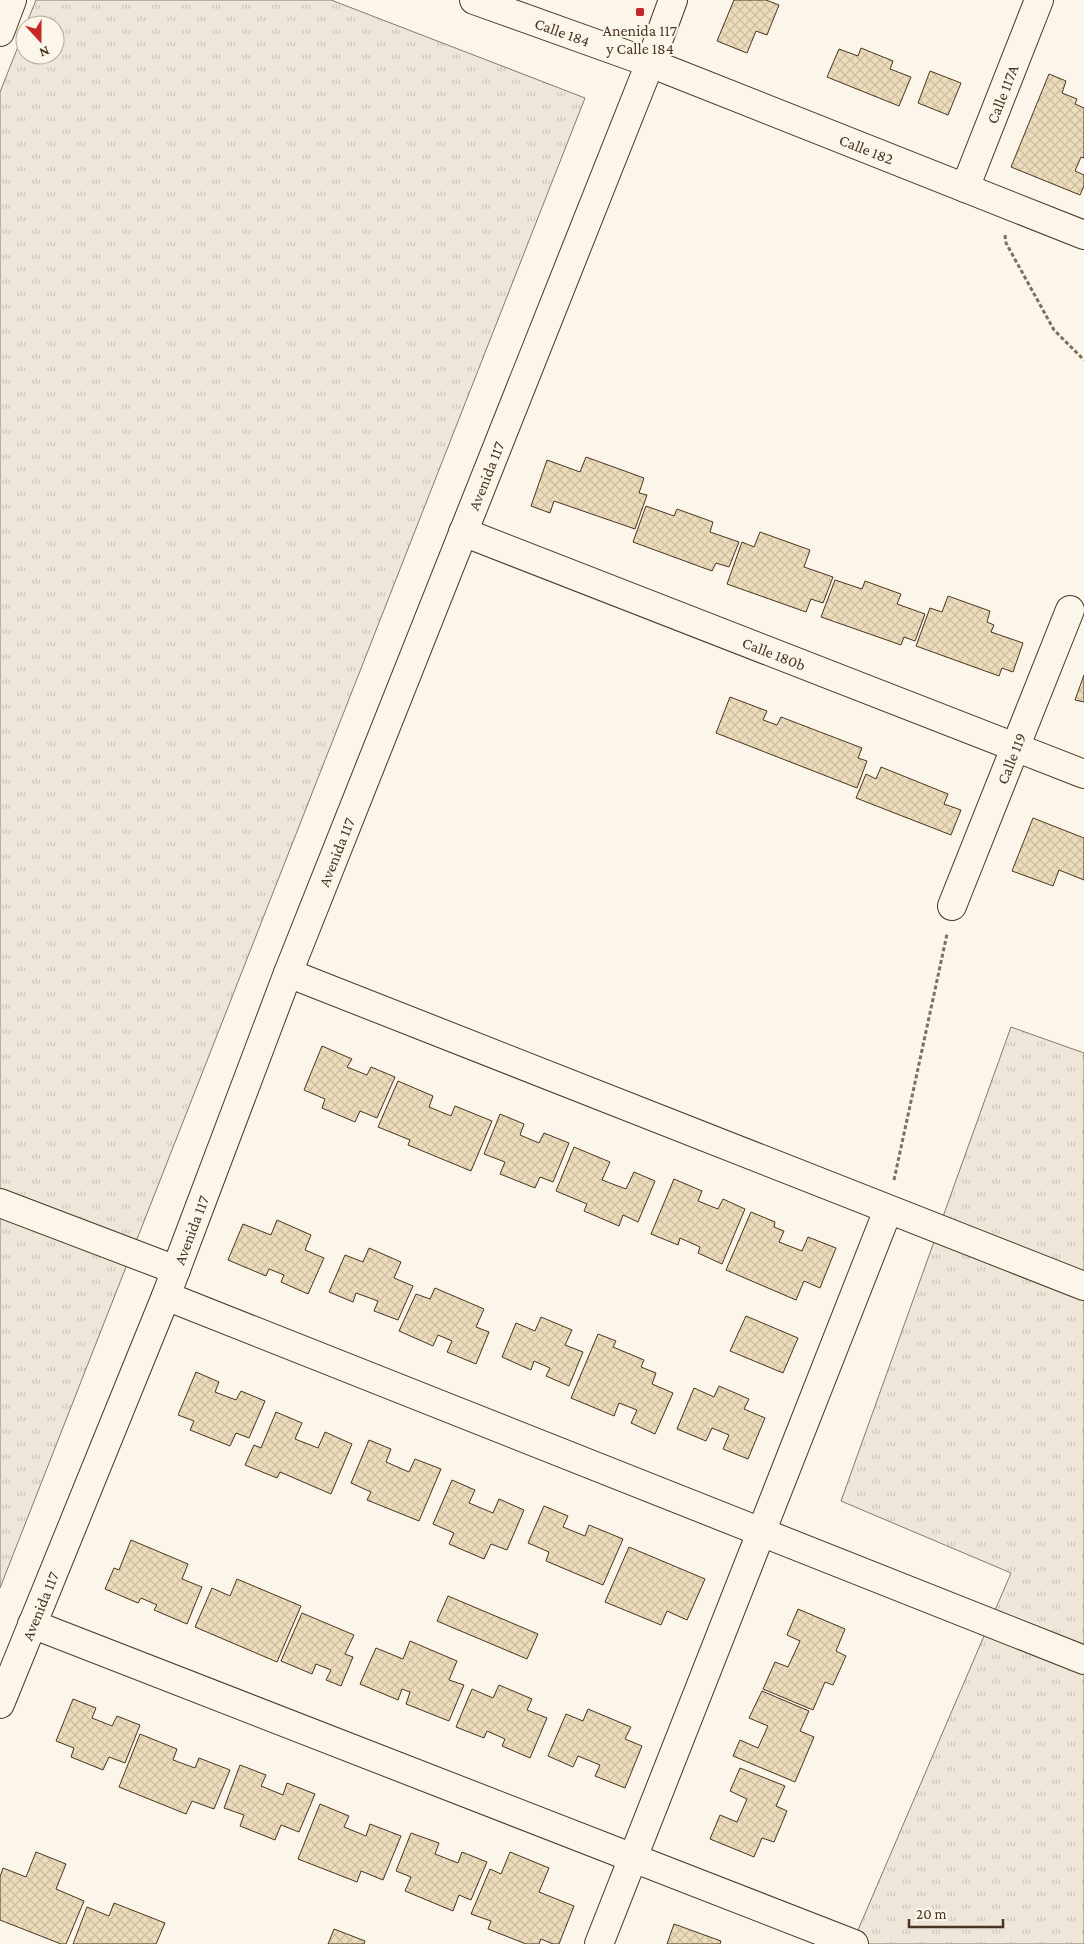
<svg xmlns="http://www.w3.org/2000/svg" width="1084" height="1944" viewBox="0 0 1084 1944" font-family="'Crimson Pro',serif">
<defs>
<pattern id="grass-tufts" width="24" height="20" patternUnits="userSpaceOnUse" patternTransform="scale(1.25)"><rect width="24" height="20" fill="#ede6d9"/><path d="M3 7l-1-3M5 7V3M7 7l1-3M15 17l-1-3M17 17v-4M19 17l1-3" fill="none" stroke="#cdc6ba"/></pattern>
<pattern id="building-cross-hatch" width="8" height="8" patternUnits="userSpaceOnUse" patternTransform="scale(1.25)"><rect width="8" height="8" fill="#ecdcbc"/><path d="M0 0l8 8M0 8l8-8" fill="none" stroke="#ccbda1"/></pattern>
</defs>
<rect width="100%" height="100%" fill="#fbf6e9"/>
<path fill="url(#grass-tufts)" stroke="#887966" d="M36,0H331L585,98L0,1588V92L25,29V55H55V25H26Z
M1011,1027L1084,1053V1944H852L1011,1573L841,1501Z"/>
<path fill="url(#building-cross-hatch)" stroke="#4a3520" d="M734,0H766L779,5L767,35L756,31L747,53L717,41Z
M861,48L893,61L890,69L911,77L899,106L827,77L839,49L858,56Z
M930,71L961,83L948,115L918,103Z
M1049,74L1066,81L1062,93L1077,99L1075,104L1084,108V158L1081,157L1075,171L1084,175V186L1080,195L1011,167Z
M586,457L644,478L639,493L647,495L635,529L554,501L550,513L531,506L547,460L580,472Z
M646,506L674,516L677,509L713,522L710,532L739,542L729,567L716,563L712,571L633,542Z
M760,532L810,550L804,567L833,577L823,603L811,599L806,612L727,584L742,542L754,547Z
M835,580L862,589L865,581L901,594L897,604L925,614L915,641L904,637L901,645L821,617Z
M948,596L990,611L987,622L994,625L991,632L1023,643L1013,672L1002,668L999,676L916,646L930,608L942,612Z
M1084,675V702L1075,700Z
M730,697L767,711L763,720L777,725L781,717L862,748L858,758L867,761L857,788L716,733Z
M881,767L948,794L944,804L961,810L951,835L856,798L866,774L876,779Z
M1033,818L1084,838V880L1059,870L1053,886L1012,871Z
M322,1046L352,1059L347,1067L367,1075L371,1067L395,1077L377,1118L360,1111L355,1122L322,1108L325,1099L304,1090Z
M398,1081L433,1096L429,1107L451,1116L455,1106L492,1121L471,1171L408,1145L410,1140L378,1127Z
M500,1114L524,1124L520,1135L539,1143L544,1133L569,1143L553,1182L540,1177L535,1188L500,1174L505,1162L484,1154Z
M574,1147L610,1162L602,1180L626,1189L634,1172L655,1181L638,1222L623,1215L619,1226L584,1211L587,1204L556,1191Z
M674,1179L702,1191L698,1201L718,1209L723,1199L745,1209L722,1264L698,1253L700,1247L680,1238L678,1245L651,1234Z
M751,1212L775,1222L774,1227L784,1231L779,1242L802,1251L808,1237L836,1248L820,1288L804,1281L796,1300L726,1270Z
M277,1220L311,1235L305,1250L324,1258L308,1294L281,1282L284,1275L269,1269L266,1276L228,1260L243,1224L271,1235Z
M369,1248L401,1262L394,1278L413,1286L398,1320L374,1311L378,1301L356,1293L353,1302L329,1292L345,1255L363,1262Z
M435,1288L484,1309L476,1327L489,1332L476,1364L447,1352L452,1341L438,1335L433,1346L399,1331L416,1294L430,1299Z
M746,1316L798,1338L783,1373L730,1351Z
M541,1317L572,1330L565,1345L583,1352L569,1386L546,1376L550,1368L534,1361L531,1370L502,1357L516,1323L535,1331Z
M598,1334L616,1341L613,1347L644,1360L641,1367L656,1373L652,1384L673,1393L655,1434L631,1423L637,1410L619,1403L614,1416L571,1398Z
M196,1372L219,1382L215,1392L236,1400L241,1391L265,1401L249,1438L236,1433L230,1446L190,1430L194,1421L178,1415Z
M719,1386L749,1399L744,1409L765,1418L748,1459L723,1449L729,1435L712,1428L706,1441L677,1429L694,1388L714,1397Z
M276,1412L302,1423L295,1439L318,1448L325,1432L352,1444L331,1494L280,1472L277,1478L245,1465L254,1445L261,1448Z
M369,1440L391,1449L386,1462L409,1472L415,1459L441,1469L419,1521L367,1500L371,1492L351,1483Z
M452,1480L475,1490L469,1503L493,1513L499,1499L524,1510L507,1550L491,1544L484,1559L449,1544L454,1533L433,1524Z
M544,1506L568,1516L563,1527L585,1536L589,1525L623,1539L603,1585L546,1561L549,1552L528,1543Z
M131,1540L188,1564L182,1579L202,1587L187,1624L154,1610L157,1605L141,1598L138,1603L105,1589L114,1568L119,1570Z
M629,1547L705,1579L687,1620L667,1611L661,1625L605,1602Z
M237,1579L301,1606L277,1662L195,1627L212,1588L230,1596Z
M448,1596L538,1634L527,1659L437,1621Z
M798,1609L845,1629L836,1651L846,1656L833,1685L825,1682L813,1710L763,1689L775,1662L788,1667L800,1641L787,1635Z
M302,1613L354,1635L345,1654L353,1657L341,1686L326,1680L331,1670L316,1664L312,1674L281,1661Z
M410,1641L457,1661L449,1680L464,1685L449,1721L406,1704L410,1692L402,1689L398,1700L360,1684L376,1648L403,1659Z
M499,1685L532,1699L527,1710L547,1718L530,1758L502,1746L505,1739L487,1731L484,1738L456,1727L472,1689L493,1698Z
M762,1691L809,1711L800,1731L814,1737L795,1782L733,1756L740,1740L758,1748L768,1726L749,1718Z
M73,1699L96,1708L92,1718L112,1726L117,1716L140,1725L125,1763L109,1757L103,1770L71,1757L74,1748L56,1741Z
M588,1709L631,1727L625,1739L642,1746L625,1788L595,1776L600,1765L578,1756L573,1767L548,1756L566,1714L583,1721Z
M140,1734L177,1749L173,1760L195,1768L199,1758L230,1770L214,1809L192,1801L186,1814L119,1787Z
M240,1765L266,1775L261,1786L283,1795L287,1783L315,1794L299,1832L281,1825L275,1840L240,1826L244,1815L224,1808Z
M740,1768L785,1786L776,1806L787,1811L774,1842L762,1838L754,1857L710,1839L720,1815L737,1822L747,1799L730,1791Z
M320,1804L349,1816L344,1827L366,1836L370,1824L401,1836L383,1880L361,1871L357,1882L298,1859Z
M411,1833L439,1843L435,1854L458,1863L462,1852L487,1862L471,1900L459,1895L453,1911L405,1891L411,1877L396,1871Z
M36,1852L66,1864L56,1889L84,1901L66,1944H61L0,1920V1877L3,1868L26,1877Z
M510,1852L549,1868L539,1892L574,1906L559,1944H553L541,1939L539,1944H526L488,1929L491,1921L471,1914L490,1869L501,1874Z
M114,1903L165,1923L156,1944H73L87,1907L109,1916Z
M674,1924L721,1941L720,1944H667Z
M334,1929L365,1941L364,1944H328Z"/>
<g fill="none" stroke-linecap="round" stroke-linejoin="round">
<g stroke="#4a3520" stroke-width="30">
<g id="minor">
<path id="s1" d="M474,0L650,63L1084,235"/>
<path d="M0,32L12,0"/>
<path id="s2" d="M965,188L1039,0"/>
<path id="s3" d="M463,532L1084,774"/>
<path id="s4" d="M952,906L1070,610"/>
<path d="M288,973L1084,1286"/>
<path d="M0,1203L176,1270"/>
<path d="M166,1296L1084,1660"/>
<path d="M32,1624L854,1944"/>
<path d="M599,1944L888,1210"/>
</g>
</g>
<g stroke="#4a3520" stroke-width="30">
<g id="tertiary">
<path id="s5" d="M0,1704L166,1296L288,973L650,63L673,0"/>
</g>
</g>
<path stroke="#7f6f5c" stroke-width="3" stroke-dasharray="4 2.5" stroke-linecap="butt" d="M1005,235L1006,243L1054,330L1084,360
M894,1180L947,934"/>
<use href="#minor" stroke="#fbf6e9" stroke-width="28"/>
<use href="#tertiary" stroke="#fbf6e9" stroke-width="28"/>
</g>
<rect fill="#c62828" stroke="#fbf6e9" stroke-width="2" x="635" y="7" width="10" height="10" rx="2.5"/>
<g text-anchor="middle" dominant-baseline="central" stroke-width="4" stroke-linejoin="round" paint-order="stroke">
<g font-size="16" fill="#4a3520" stroke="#fbf6e9">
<text x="640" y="30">Anenida 117<tspan x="640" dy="18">y Calle 184</tspan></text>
</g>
<g font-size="16" fill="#4a3520" stroke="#fbf6e9">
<text stroke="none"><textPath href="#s1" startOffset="94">Calle 184</textPath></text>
<text stroke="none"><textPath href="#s2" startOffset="101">Calle 117A</textPath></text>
<text stroke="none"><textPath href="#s1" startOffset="420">Calle 182</textPath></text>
<text stroke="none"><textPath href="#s5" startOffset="1321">Avenida 117</textPath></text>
<text stroke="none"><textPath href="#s3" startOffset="334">Calle 180b</textPath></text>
<text stroke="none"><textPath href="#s4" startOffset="159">Calle 119</textPath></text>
<text stroke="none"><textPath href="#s5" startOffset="916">Avenida 117</textPath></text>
<text stroke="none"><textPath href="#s5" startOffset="511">Avenida 117</textPath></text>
<text stroke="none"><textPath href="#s5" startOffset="106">Avenida 117</textPath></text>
</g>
</g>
<g transform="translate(40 40) rotate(159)"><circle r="24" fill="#fbf6e9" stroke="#b4a999"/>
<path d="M0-4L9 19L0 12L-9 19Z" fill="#c62828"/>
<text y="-8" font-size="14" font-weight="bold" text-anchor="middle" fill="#4a3520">N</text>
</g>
<path d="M909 1919v8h94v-8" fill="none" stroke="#4a3520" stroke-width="2.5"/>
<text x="916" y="1919" font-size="15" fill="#4a3520" stroke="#fbf6e9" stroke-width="4" paint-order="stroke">20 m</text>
</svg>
